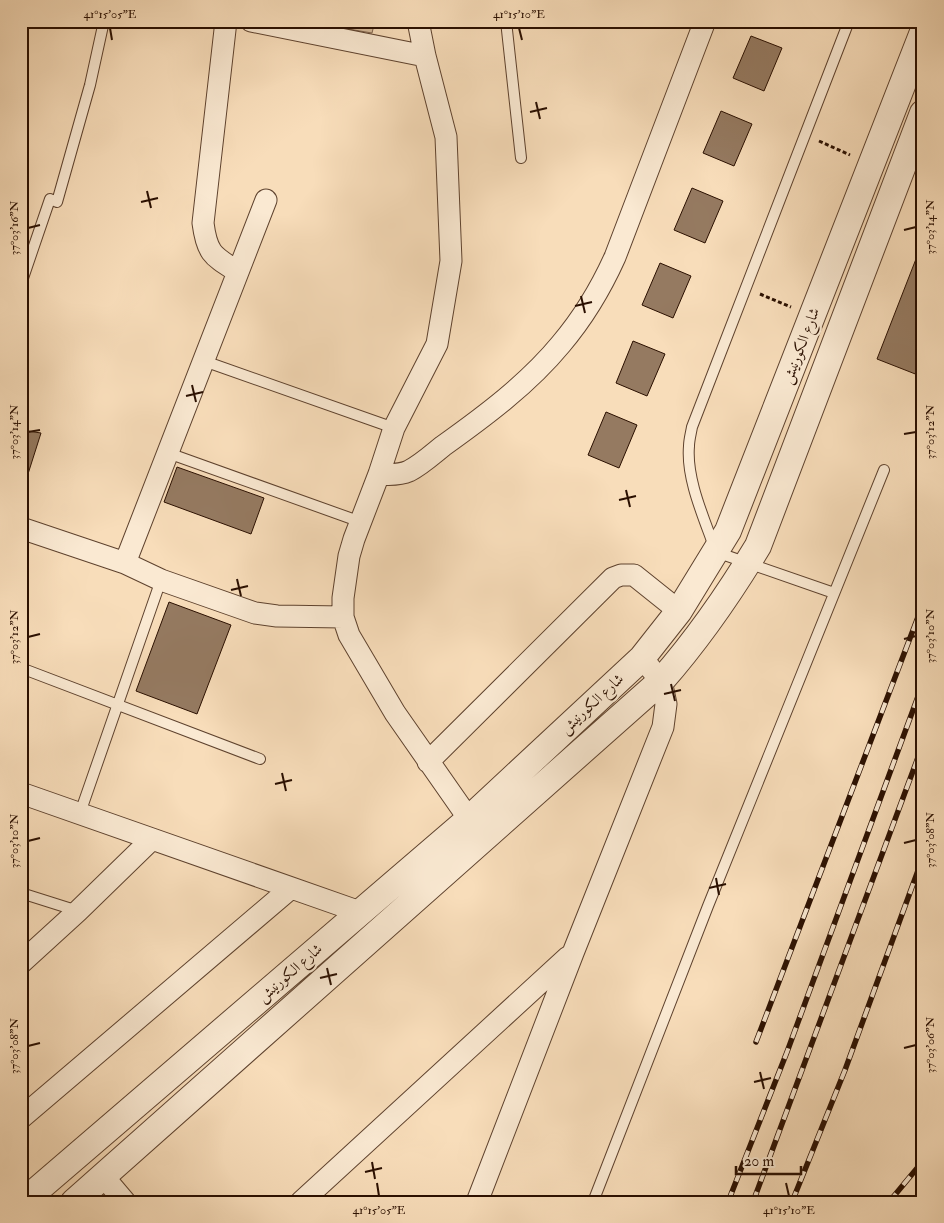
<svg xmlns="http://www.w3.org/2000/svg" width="944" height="1223" viewBox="0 0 944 1223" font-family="'IM FELL Double Pica',Amiri,serif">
<rect width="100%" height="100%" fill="#f8ddba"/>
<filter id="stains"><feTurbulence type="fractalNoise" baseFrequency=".004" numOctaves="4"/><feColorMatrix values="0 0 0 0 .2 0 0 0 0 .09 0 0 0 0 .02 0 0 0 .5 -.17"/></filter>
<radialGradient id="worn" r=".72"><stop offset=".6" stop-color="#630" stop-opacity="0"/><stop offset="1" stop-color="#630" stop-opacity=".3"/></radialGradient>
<path fill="#d5ba9a" stroke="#80644d" d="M300,21H375L372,33Z"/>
<path fill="#957a61" stroke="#2a0f00" d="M751,36L782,48L764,91L733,78Z
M721,111L752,124L734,166L703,153Z
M692,188L723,201L705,243L674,230Z
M923,241V377L877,359Z
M660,263L691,276L673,318L642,305Z
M633,341L665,354L647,396L616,383Z
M606,412L637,425L619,468L588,455Z
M21,430L41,433L21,496Z
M177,467L264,498L251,534L164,502Z
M169,602L231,625L197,714L136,691Z"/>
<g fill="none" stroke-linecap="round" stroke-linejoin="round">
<g stroke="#5e422e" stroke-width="12">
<path id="service" d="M506,21L521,158
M21,284L50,199L57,202L90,85L104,21
M204,361L394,428
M168,453L361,522
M834,593L716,552C705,520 686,480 689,446C689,440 691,433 692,427L849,21
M21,668L260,759
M80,813L161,580
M21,893L78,911
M593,1202L708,906L884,470"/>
</g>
<g stroke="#5e422e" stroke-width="23">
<path id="minor" d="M226,21L203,223C207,254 213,256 238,272
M251,21L425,56
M418,21L425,56L446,137L451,261L437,344L394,428L379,474L354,539L349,556L343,598V617L349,635L395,713L469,819
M379,474C390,475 400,475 409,471C421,465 433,454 443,446C485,416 528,384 561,344C583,318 601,288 615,257L705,21
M21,528L125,563L161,580L255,613L277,616L343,617
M125,563L266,200
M428,762L613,578L621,575H634L679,611
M21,793L360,912
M21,963L78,911L152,839
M21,1118L291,888
M103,1176L125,1202
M301,1202L568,957
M477,1202L573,953L663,727L666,704L661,681L642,658"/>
</g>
<g stroke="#5e422e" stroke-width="28">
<path id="tertiary" d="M23,1202L469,819L642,658L679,611L728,531L923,32
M74,1202L661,681C698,639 729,594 758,546L923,113"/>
</g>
<path stroke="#2a0f00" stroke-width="3" stroke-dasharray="4 2.5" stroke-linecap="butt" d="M819,141L850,155
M760,294L791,307"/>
<use href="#service" stroke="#fae9d2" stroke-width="10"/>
<use href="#minor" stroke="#fae9d2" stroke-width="21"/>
<use href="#tertiary" stroke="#fae9d2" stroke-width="26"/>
<g stroke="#2a0f00" stroke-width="5.5">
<path id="rail" d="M756,1042L923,604
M728,1202L787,1052L923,683
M753,1202L923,744
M792,1202L845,1070L923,857
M889,1202L923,1161"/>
</g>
<use href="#rail" stroke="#fae9d2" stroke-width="4" stroke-dasharray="11" stroke-linecap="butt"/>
</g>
<path fill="none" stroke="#2a0f00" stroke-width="2" d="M110,28L112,40M519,28L522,40M536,102L540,119M530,112L547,108M147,191L151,208M141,202L158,198M28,228L40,225M904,230L916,227M581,296L585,313M575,306L592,302M192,385L196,402M186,396L203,392M28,432L40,430M904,434L916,432M626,490L630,507M619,500L636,496M237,579L241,596M231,590L248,586M28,637L40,634M904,639L916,636M671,684L675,701M664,694L681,690M282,773L286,791M275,784L292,780M28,841L40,838M904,843L916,840M716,878L719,895M709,888L726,884M327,968L331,985M320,978L337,974M28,1046L40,1043M904,1048L916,1045M760,1072L764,1089M754,1082L771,1078M372,1162L375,1179M365,1172L382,1168M377,1183L379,1196M786,1183L789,1196"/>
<g text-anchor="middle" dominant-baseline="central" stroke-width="4.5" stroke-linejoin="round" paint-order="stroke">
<g font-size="15" fill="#2a0f00" stroke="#fae9d2">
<text transform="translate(801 346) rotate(-69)">شارع الكورنيش</text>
<text transform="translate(592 704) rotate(-43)">شارع الكورنيش</text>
<text transform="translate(290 973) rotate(-41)">شارع الكورنيش</text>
</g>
</g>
<rect width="944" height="1223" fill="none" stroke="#f8ddba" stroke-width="55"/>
<path d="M736 1166v8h65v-8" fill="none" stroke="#2a0f00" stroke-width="2.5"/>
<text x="744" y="1166" font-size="15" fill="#2a0f00" stroke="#fae9d2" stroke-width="4" paint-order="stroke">20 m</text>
<rect x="28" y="28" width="888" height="1168" fill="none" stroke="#2a0f00" stroke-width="2"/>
<g font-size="12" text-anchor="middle" fill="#2a0f00">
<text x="110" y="18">41°15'05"E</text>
<text x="519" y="18">41°15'10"E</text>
<text transform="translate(930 227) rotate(-90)" y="4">37°03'14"N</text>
<text transform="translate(14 228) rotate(-90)" y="4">37°03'16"N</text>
<text transform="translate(930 432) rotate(-90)" y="4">37°03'12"N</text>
<text transform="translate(14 432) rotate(-90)" y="4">37°03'14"N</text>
<text transform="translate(930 636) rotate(-90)" y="4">37°03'10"N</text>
<text transform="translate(14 637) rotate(-90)" y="4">37°03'12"N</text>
<text transform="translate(930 840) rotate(-90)" y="4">37°03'08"N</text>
<text transform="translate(14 841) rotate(-90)" y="4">37°03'10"N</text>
<text transform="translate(930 1045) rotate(-90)" y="4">37°03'06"N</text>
<text transform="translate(14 1046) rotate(-90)" y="4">37°03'08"N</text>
<text x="379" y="1214">41°15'05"E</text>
<text x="789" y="1214">41°15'10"E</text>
</g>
<rect width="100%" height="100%" filter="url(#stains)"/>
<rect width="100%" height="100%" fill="url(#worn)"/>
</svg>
